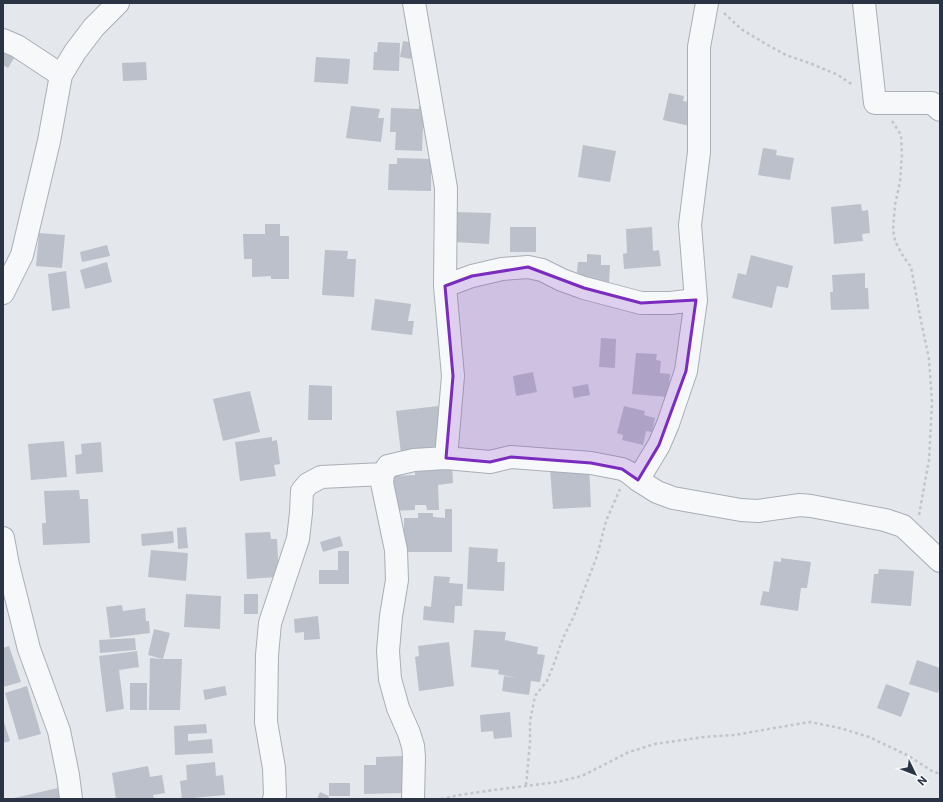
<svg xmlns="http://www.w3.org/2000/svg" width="943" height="802" viewBox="0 0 943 802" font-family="Roboto,sans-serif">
<rect width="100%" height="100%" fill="#e4e7ec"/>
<path fill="#bbc0ca" d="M403,41L414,43L411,59L400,57Z
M378,42L400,43L399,71L373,70L374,52H377Z
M3,50L14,58L8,68L3,65Z
M316,57L350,59L348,84L314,82Z
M146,62L147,80L123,81L122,63Z
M669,93L684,96L683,101L694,103L690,126L663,120Z
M351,106L380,109L378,118H384L381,142L346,138Z
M419,106H428L427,128H423L422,151L395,150L396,132H390L391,108L419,109Z
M583,145L616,151L610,182L578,177Z
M763,148L777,150L776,155L794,158L790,180L758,175Z
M397,158L431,159V191L388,190L389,164H397Z
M861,204L862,211L868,210L870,233L862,234L863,241L834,244L831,207Z
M455,212L491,213L489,244L454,242Z
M265,224H280V236H289V279H271V276L252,277V259H244L243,234H265Z
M510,227H536V252H510Z
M652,227L653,251L659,250L661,266L624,269L623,254L627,253L626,229Z
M39,233L65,235L62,268L36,266Z
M107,245L110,256L82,262L80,252Z
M325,250L348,251L347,259H356L354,297L322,295Z
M587,254L601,255V265H610L609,283L576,282L578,262H587Z
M751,255L793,266L788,288L777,286L772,308L732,298L738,273L746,275Z
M107,262L112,282L85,289L80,270Z
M66,271L70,308L52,311L48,274Z
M865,273V288H868L869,309L831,310L830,292H833L832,275Z
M375,299L411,304L408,321H414L412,335L371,330Z
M601,338L616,339L615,368L599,367Z
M636,353L657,354L656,360L661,361L660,373L670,374L668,397L632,394Z
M533,372L537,392L516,396L513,376Z
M588,384L590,395L574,398L572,387Z
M309,385L332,386V420H308Z
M250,391L260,432L223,441L213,399Z
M438,406L443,449L401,454L396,411Z
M624,406L645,411L644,415L655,418L652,432L646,431L643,445L622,440L623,435L617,433Z
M272,437V441L277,440L280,464L274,465L276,476L240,481L235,442Z
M64,441L67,477L31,480L28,444Z
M101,442L103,472L76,474L75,455L82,454L81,444Z
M452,464L453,483L438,485L439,510H427L426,505H415V510L392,511L390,476L415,475V467Z
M589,465L591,507L553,509L550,468Z
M79,490L80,499H88L90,543L43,545L42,523H46L44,491Z
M445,509H452V552H404V518H418V513H433V517L445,518Z
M186,527L188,548L178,549L177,528Z
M173,531L174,543L142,546L141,534Z
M270,532L271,539H277L279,577L247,579L245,533Z
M340,536L343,546L323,552L320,542Z
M469,547L498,549L497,562H505L504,591L467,589Z
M151,550L188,553L186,581L148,577Z
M338,551H349V584H319V570H338Z
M781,558L811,562L807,588H801L798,611L760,605L763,591L769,592L774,561L781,562Z
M879,569L914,571L911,606L871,603L874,574H878Z
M434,576L450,577L449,583L463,584L462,606H455L454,623L423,620L424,606L431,607Z
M186,594L221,596L220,629L184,627Z
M244,594H258V614H244Z
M122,605L123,611L145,608L146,621H149L150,633L110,638L106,607Z
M318,616L320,639L304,640V632L295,633L294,619Z
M154,629L170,633L163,659H182L180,710H149L150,658L163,659L148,655Z
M474,630L506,632L504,644L505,640L538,647L537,654L545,655L540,682L531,681L529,695L502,691L504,676L517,678L498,674L499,670L471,667Z
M135,638L136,650L100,653L99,640Z
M449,642L454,686L419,691L415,657L419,656L418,646Z
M9,646L21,682L3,687V648Z
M137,651L139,667L119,670L124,709L106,712L99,656Z
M917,660L940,668V686L938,693L909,684Z
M130,683H147V710H130Z
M886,684L910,693L901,717L877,708Z
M27,686L41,734L19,740L5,693Z
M225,686L227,695L205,700L203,690Z
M510,712L512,737L494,739L493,731L481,732L480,715Z
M3,719L10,741L3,743Z
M206,724L207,733L188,734V741L212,739L213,753L175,755L174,726Z
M403,756L404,793L364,794V765H376V757Z
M215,762L216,776L223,775L225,795L182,799L180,781L187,780L186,765Z
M148,766L150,777L162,775L165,793L153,795L154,799H116L112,773Z
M329,783H350V796H329L328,799H317L320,792L329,796Z
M58,788L61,799H15L14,798Z"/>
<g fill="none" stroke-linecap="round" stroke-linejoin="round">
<g stroke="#a9aeb7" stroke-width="24">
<path id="minor" d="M414,3L446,188L445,286L453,376L446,458
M864,3L875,103H932L940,110
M3,40L17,46L61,75
M445,286L472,276L502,269L528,267L542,270L562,280L584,288L641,303H670L696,300
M3,293L22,255L49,141L61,75L75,52L94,27L118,3
M638,480L659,445L668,424L686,371L696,300L690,225L699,152V47L707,3
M3,538L8,565L29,649L59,731L68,775L71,799
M274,799L275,795L274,768L266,722L267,655L270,623L298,539L301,513L302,491L308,484L321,477L383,474
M413,799L414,757L413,746L409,733L398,708L390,679L388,651L391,616L397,580L396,550L382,483L383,474L388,466L414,460L446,458L490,462L511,457L591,463L622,469L628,472L638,480L657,492L673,498L741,510L758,511L800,505L811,506L885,520L903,526L940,561"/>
</g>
<path stroke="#c2c5cb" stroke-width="2.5" stroke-dasharray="3 3" stroke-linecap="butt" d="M724,13L741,29L766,44L786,55L812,64L838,75L853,85
M892,121L901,135L902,154L900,182L895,205L893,229L895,241L903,256L911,267L920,316L929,359L932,402L929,460L919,515
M526,785L530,743V721L535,696L547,681L555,661L563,638L574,616L597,556L606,521L620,489
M441,799L459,795L494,790L557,782L582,776L629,752L655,744L704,737L734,735L810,722L840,728L869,737L907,755L932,771L940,774"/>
<use href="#minor" stroke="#f7f8fa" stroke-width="22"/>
</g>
<path fill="#7b2cbf" fill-opacity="0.2" stroke="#7b2cbf" stroke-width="3" stroke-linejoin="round" d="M528,267L584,288L641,303L696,300L686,371L659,445L638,480L622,469L591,463L511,457L490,462L446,458L453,376L445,286L472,276Z"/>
<rect width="943" height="802" fill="none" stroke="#2b3445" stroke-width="8"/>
<g transform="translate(915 774) rotate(133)" stroke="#f4f6f9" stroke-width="3" paint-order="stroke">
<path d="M0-3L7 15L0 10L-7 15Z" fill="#2b3445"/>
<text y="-6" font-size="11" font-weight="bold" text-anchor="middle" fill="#2b3445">N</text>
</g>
</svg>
